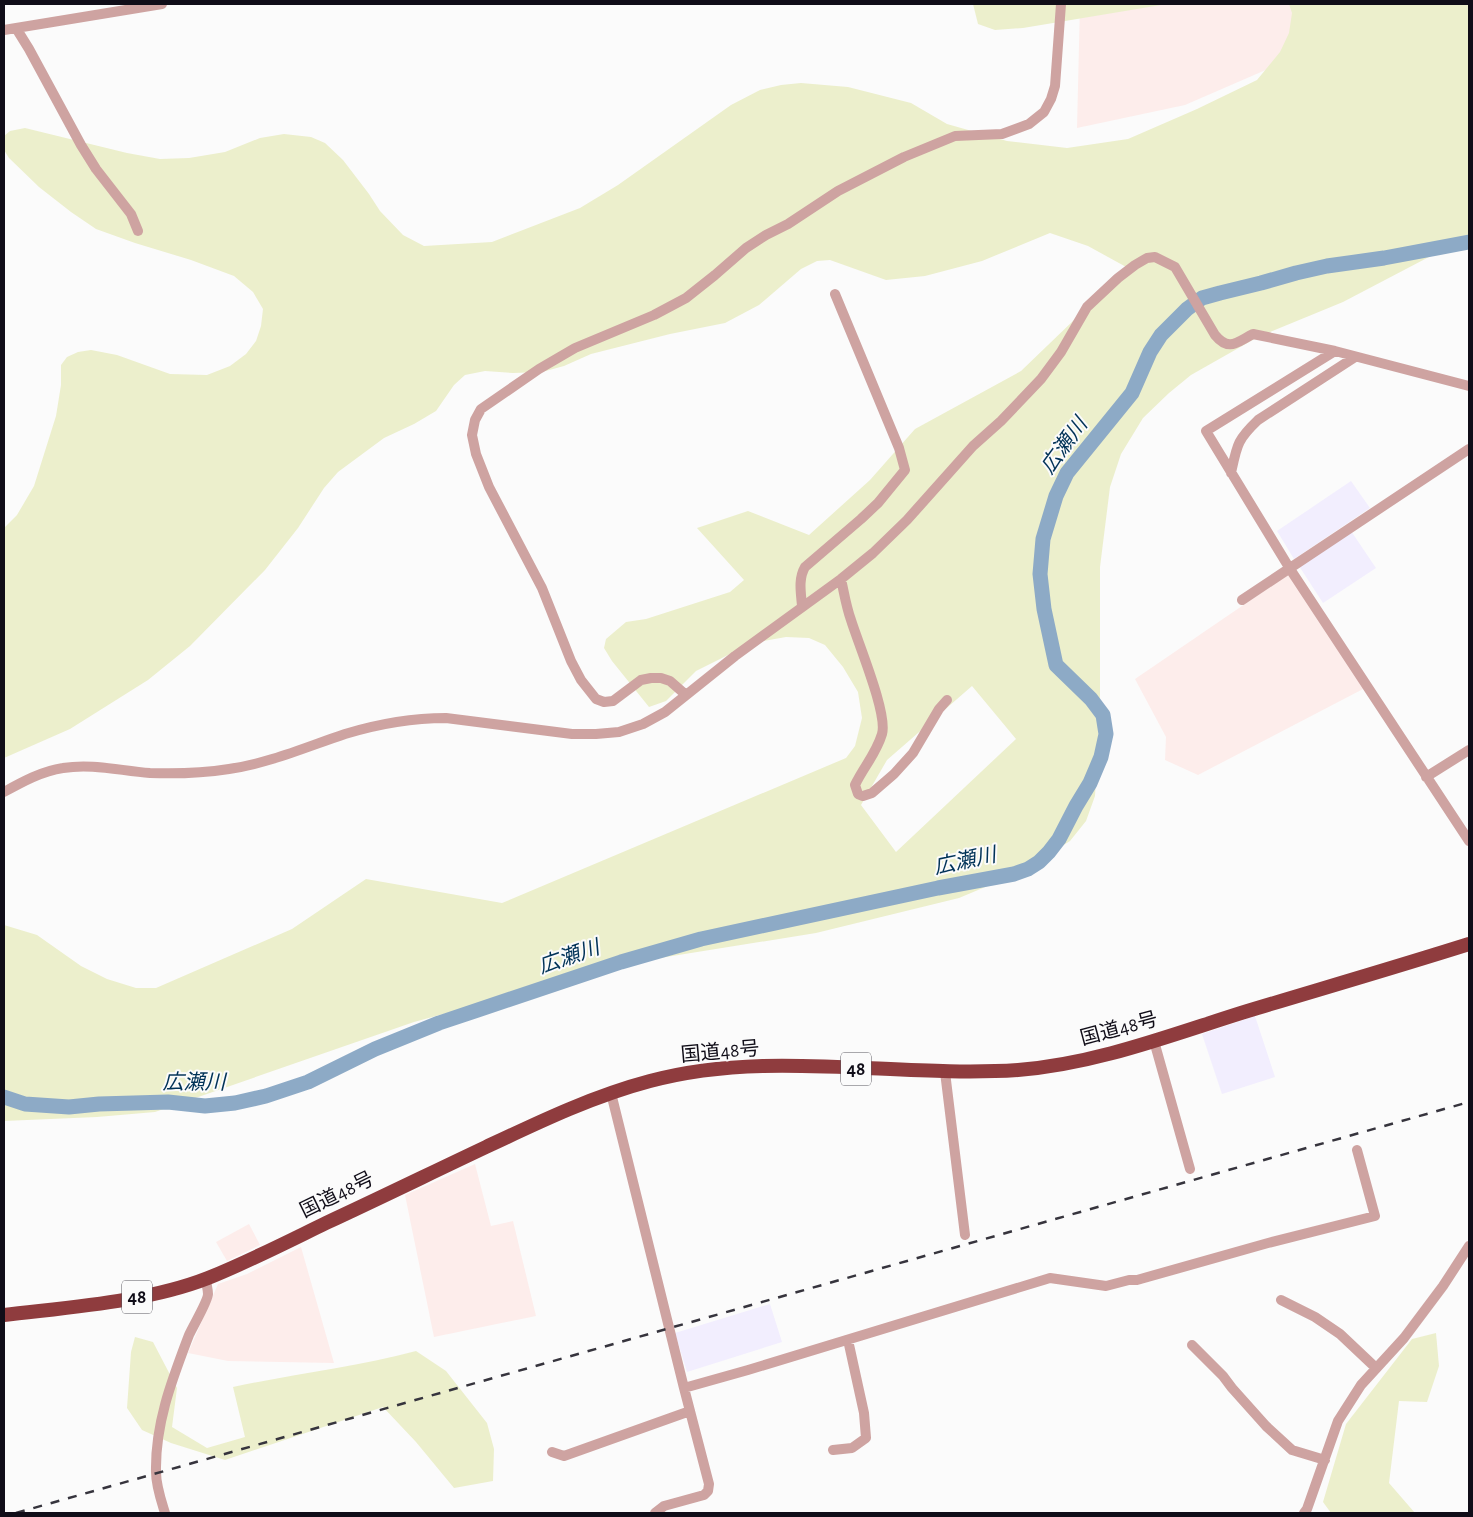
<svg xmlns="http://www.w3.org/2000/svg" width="1473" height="1517" viewBox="0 0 1473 1517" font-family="'Alegreya Sans','Noto Sans JP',sans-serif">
<rect width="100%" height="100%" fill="#fbfbfb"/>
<path fill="#f2eefe" d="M1351,481L1370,508L1294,559L1277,531Z
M1351,531L1376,568L1323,603L1299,566Z
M1255,1016L1275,1077L1222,1094L1202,1034Z
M770,1304L782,1342L687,1372L675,1333Z"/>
<path fill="#fdedeb" d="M1080,4H1388L1344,36L1185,105L1077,128Z
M1289,574L1365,688L1198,775L1165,760L1166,737L1135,679Z
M475,1164L491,1226L513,1221L536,1316L434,1337L405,1195Z
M249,1224L260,1245L227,1261L216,1242Z
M301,1247L334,1363L228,1361L188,1353L218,1284L247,1274Z"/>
<path fill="#ecefcc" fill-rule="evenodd" d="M973,4H1167L1023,28L995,30L978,24Z
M1289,4H1469V236L1343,302L1258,337L1191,375L1169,393L1143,418L1121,454L1110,487L1100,567V712L1095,796L1086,821L1070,841L1021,872L959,898L816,933L635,962L414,1022L155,1112L97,1117L4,1121V925L37,935L81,966L107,979L136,988H156L292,929L366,879L502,903L846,758L855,746L862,718L858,692L843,667L825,645L809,638L786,637L752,643L696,671L666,701L649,707L612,661L604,648L606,639L626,622L646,619L730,592L744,580L697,528L748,511L809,535L870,480L915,429L1021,371L1128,268L1088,246L1050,233L982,261L925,276L886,280L830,260L817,261L801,269L759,305L725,323L670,334L591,354L564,366L542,372L513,373L485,371L465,375L454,385L436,411L414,424L384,438L338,472L324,488L298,528L265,570L190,646L148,680L70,729L4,758V528L17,515L34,486L56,416L61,385V365L67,357L78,352L91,350L117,355L170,374L207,375L230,366L246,354L256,341L261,326L263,309L253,292L234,276L191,260L135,243L96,229L71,212L39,187L9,158L4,150V136L10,131L25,128L127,153L160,159L189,158L225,152L260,138L284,134L311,137L325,143L343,160L369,194L380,211L403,235L424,246L492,242L580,208L618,185L731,105L760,90L781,85L801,83L848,87L911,103L947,124L1007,141L1067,148L1128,139L1197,109L1257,80L1280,52L1289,33L1292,13ZM972,686L1016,739L896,852L861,805L887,760Z
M1436,1333L1439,1366L1427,1402L1399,1401L1389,1483L1415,1513H1331L1323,1502L1346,1424L1412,1339Z
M135,1337L153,1342L177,1388L172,1427L207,1448L245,1437L233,1387C294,1374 356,1367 416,1351L446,1371L487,1423L494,1449L493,1481L454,1488L416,1442L383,1407L225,1460L171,1443L142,1430L127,1408L131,1352Z"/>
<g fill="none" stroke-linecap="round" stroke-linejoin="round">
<path stroke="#8daac6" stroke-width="15" d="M4,1097L25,1104L69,1107L99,1104L168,1102L205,1106L235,1103L266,1096L308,1082L375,1049L439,1023L621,962L701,939L938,888L1014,874L1028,869L1039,862L1049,852L1059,839L1076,806L1090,783L1101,757L1106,734L1103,715L1091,699L1056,665L1044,609L1040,574L1043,539L1056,496L1067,473L1132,393L1150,352L1161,335L1187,309L1202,298L1220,293L1261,283L1296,273L1327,266L1384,258L1469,242"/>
<path stroke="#cea3a1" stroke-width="10" d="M16,28L29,49L81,145L96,169L131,214L138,231
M4,30L162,4
M1335,351L1206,431L1290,569L1469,841
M1231,473C1237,445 1237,440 1258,420L1355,357
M841,579C844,592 846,606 851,620C858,643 888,714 882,734C876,754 863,768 855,785L858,794L863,796L872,793L894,774L913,753L939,709L947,700
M1242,600L1469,449
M802,606C801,593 798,579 805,567L861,519L878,503L905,470L899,448L835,294
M686,695L670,681L661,678H651L641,680L613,701L604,702L596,699L581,680L571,661L542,588L489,487L476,454L472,435L475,420L481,409L539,369L575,348L654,315L686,298L715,275L746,248L766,235L788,224L838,191L904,157L955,136L1002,134L1029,124L1044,112L1051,99L1055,86L1061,4
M1426,777L1469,750
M4,792C22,782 42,771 63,768C92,763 121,771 150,773C176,774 203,773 229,769C270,763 306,747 345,734C378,724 412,718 446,718L572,734H596L619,732L643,724L665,712L735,656L841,579L873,553L907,520L973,446L1001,421L1041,379L1061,352L1087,307L1118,278L1135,265L1147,258L1155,257L1175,267L1215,335C1229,352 1237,342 1253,334L1335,351L1469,386
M1154,1041L1190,1169
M945,1072L965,1235
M611,1093L684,1388L709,1484L708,1491L704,1495L664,1506L655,1513
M1281,1300L1315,1317L1340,1334L1376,1368
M1192,1345L1223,1376L1232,1388L1266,1426L1292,1450L1325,1460
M684,1388L748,1370L1050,1278L1106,1286L1129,1280H1137L1268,1243L1375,1216L1357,1150
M833,1450L852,1448L866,1438L864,1413L848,1340
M552,1452L564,1456L690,1411
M165,1513C161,1500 156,1486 156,1472C155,1423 172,1380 189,1335C193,1326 208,1301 208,1294C208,1289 206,1283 206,1279
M1304,1513L1307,1509L1338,1421L1361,1385L1404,1338L1443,1286L1469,1246"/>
<path stroke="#8f3c3e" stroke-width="14" d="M4,1315C69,1307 147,1302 208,1278C248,1262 287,1242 326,1223C380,1198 433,1172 486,1147C539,1122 593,1096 650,1081C767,1049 898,1078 1018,1070C1095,1064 1168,1036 1241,1013C1317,990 1393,968 1469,944"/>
<path stroke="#36343d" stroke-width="2.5" stroke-dasharray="9 9" stroke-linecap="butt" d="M16,1513L1469,1102"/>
</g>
<g text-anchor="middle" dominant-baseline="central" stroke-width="4" stroke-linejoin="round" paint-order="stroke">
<g fill="#fbfbfb" stroke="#56545c" stroke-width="1">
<rect x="841" y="1052.5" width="30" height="33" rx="4"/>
<rect x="122" y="1280.5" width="30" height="33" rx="4"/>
</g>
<g font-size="19" font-weight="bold" fill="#100d18">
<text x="856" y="1069">48</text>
<text x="137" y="1297">48</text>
</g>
<g font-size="20" fill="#100d18" stroke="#fbfbfb">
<text transform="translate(1119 1029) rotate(-15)">国道48号</text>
<text transform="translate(720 1052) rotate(-5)">国道48号</text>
<text transform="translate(337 1195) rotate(-26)">国道48号</text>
</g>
<g font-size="21" font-style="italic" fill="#003257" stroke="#fbfbfb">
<text transform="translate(1064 446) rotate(-54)">広瀬川</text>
<text transform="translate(965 861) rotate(-12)">広瀬川</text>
<text transform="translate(569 957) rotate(-19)">広瀬川</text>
<text x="194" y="1082">広瀬川</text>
</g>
</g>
<rect width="1473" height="1517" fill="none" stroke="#100d18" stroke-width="10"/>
</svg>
